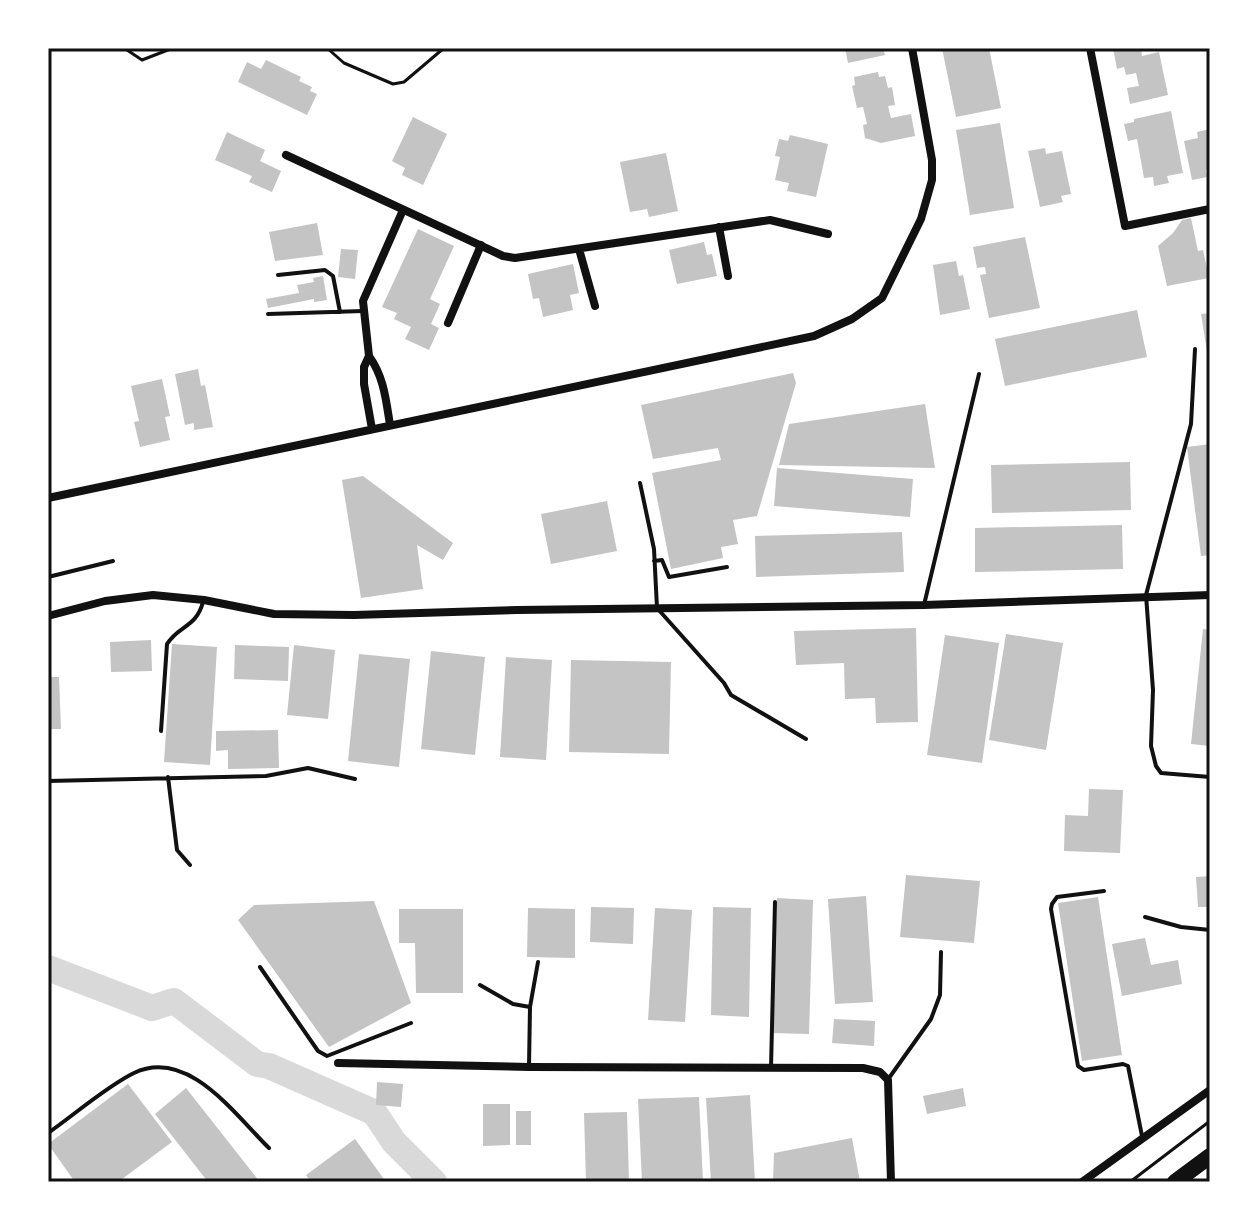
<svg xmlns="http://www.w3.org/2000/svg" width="1258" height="1230" viewBox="0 0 1258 1230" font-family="Roboto,sans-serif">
<rect width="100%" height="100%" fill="#fff"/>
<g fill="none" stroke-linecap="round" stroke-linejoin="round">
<path stroke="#d9d9d9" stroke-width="26" d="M48,968L152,1008L174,1001L257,1064L269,1066L371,1111L376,1115L394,1142L434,1182"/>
</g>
<path fill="#c4c4c4" d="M845,48H883L885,55L848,63Z
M942,48H989L1001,108L956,117Z
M1113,48H1141L1142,56L1159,52L1168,95L1130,104L1127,88L1139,86L1136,73L1126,75L1124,67L1117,69Z
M266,60L301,77L299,81L312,87L310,91L317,94L307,115L238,82L247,62L261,69Z
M878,72L879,77L885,76L888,88L892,87L895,105L888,106L891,118L911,114L915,136L881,143L865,138L863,125L867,124L863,107L857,108L852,86L855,85L854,77Z
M1171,111L1183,173L1167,176L1169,183L1154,186L1153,177L1144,178L1137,139L1128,141L1124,124L1134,122V119Z
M413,117L447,134L423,185L402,175L405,168L392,161Z
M1000,123L1014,208L970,215L956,130Z
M1210,129V169L1206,170L1207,177L1192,180L1184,141L1198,138L1197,132Z
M227,132L265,150L260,161L281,171L272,192L249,182L252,176L215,160Z
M790,135L828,144L816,197L787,191L789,183L775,180L780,157L775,156L779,139L788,141Z
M1045,148L1046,154L1062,151L1071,194L1061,196L1063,202L1040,207L1028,151Z
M666,153L678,211L649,217L647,209L630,212L620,162Z
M1191,218L1198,251L1203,250L1209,278L1167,286L1158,246L1173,233L1182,220Z
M317,223L323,255L275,261L269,232Z
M418,229L454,246L430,299L440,304L431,324L439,328L429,350L405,339L411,327L394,319L397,313L382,307Z
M1025,237L1040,308L989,318L980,275L986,274L985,267L977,268L973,247Z
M704,242L707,255L712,254L717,276L677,284L669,250Z
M341,249L358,250L355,279L338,277Z
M956,261L959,276L963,275L970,309L940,315L933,265Z
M573,264L579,293L570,295L573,310L543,317L539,298L533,299L528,274Z
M323,276L327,300L314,302V299L268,308L266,299L299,293L297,285L314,282L313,278Z
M1137,310L1147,357L1005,386L995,339Z
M1210,313V357L1208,358L1201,314Z
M198,369L201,386L205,385L213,427L194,430V423L185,425L175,374Z
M793,373L796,383L757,516L733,520L738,544L721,547L723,558L671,569L652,473L721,460L718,448L653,459L641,405Z
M162,379L170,416L165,417L170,440L140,447L134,422L139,421L131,386Z
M925,404L935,468L779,465L789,424Z
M1210,444V555L1201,556L1187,447Z
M1130,462L1131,510L992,513L991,465Z
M777,468L913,479L910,517L774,506Z
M363,476L453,543L443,560L417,545L423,589L361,598L342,480Z
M607,501L617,551L551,564L541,514Z
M1122,525L1123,569L975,572V528Z
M902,532L904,572L756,577L755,536Z
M916,628L918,722L876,723L875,698L845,699L844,663L796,665L794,631Z
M1203,629L1210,630V746L1191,744Z
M1006,634L1063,643L1046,750L989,740Z
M945,635L999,643L982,763L927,755Z
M151,640L152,671L111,672L110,642Z
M172,644L217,647L210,765L164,762Z
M235,645L289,647L288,681L234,679Z
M294,645L335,650L328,719L287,715Z
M431,651L485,657L475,755L421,749Z
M359,654L410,659L399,767L348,761Z
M506,657L552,660L546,760L500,757Z
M571,660L671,662L669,754L569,752Z
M48,677H59L61,729H48Z
M278,730L279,768L228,769V750L216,751V731Z
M1089,789L1123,790L1120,853L1064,851L1065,815L1088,816Z
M906,875L980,881L974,943L900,937Z
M1210,876V907H1198L1196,877Z
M866,896L873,1002L835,1004L828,899Z
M1098,897L1122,1055L1082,1061L1058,903Z
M777,898L813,900L809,1034L772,1033Z
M374,901L411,1003L329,1047L238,920L254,905Z
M591,907L634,908L633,944L590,942Z
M713,907L751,908L749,1017L711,1015Z
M528,908L575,909V958L527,957Z
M655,908L692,910L685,1022L648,1020Z
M399,909H463V993H416L415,943H399Z
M1145,938L1151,965L1178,960L1182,984L1122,996L1112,944Z
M834,1019L875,1021L874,1046L832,1043Z
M377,1082L403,1084L401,1107L376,1105Z
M128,1084L172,1142L118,1182H75L48,1144Z
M186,1088L260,1182H208L155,1114Z
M963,1088L966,1106L927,1114L923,1096Z
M750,1095L755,1182H711L706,1098Z
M699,1097L703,1182H642L638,1099Z
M483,1104H510V1145L483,1146Z
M516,1111H531V1145H516Z
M627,1112L629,1182H586L584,1113Z
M852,1138L860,1182H773L774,1153Z
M355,1139L386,1182H311L306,1175Z"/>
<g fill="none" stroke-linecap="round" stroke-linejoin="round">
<path stroke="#111" stroke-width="3" d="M124,48L142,60L173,48
M327,48L344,63L393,84L404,82L444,48
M1130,1182L1210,1121"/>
<path stroke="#111" stroke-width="4" d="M278,275L325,270L333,276L340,312
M268,314L363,311
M1195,349L1191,424L1146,595L1153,690L1151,746L1156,766L1161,773L1210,777
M640,483L654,549L657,608L724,683L731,695L806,739
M654,561L662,560L669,577L727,567
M48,577L113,561
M924,605L979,374
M161,731L167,644C179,625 196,628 203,602
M168,777L177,850L190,865
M48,781L266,776L308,768L355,779
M1104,891L1057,897L1052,904L1051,909L1078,1066L1084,1070L1123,1064L1128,1066L1142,1136
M1145,917L1181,927L1210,930
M260,967L318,1051L327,1056L411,1023
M480,985L513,1004L530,1007
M529,1067L530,1007L538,962
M771,1068L775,902
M889,1078L931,1019L940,995L941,952
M48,1133C74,1115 107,1086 134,1073C188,1047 235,1115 269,1148"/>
<path stroke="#111" stroke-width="8" d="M1090,48L1125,226L1210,209
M286,155L503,256L515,258L770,220L828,234
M719,227L728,276
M579,249L595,306
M448,323L481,245
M369,356C384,377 386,400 390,425
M372,429L364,384V367L369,356L363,301L403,210
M48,498L814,336L852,319L882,298L921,219L932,180V160L912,48
M48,616L105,601L153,595L204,600L274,614L354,615L517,610L924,605L1210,595
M338,1063L529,1067L863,1068L880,1072L888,1080L891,1182
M1082,1182L1210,1090"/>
<path stroke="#111" stroke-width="16" d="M1175,1182L1210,1156"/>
</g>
<rect width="1258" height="1230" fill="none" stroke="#ffffff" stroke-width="100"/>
<rect x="50" y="50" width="1158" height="1130" fill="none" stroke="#111" stroke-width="3"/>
</svg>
